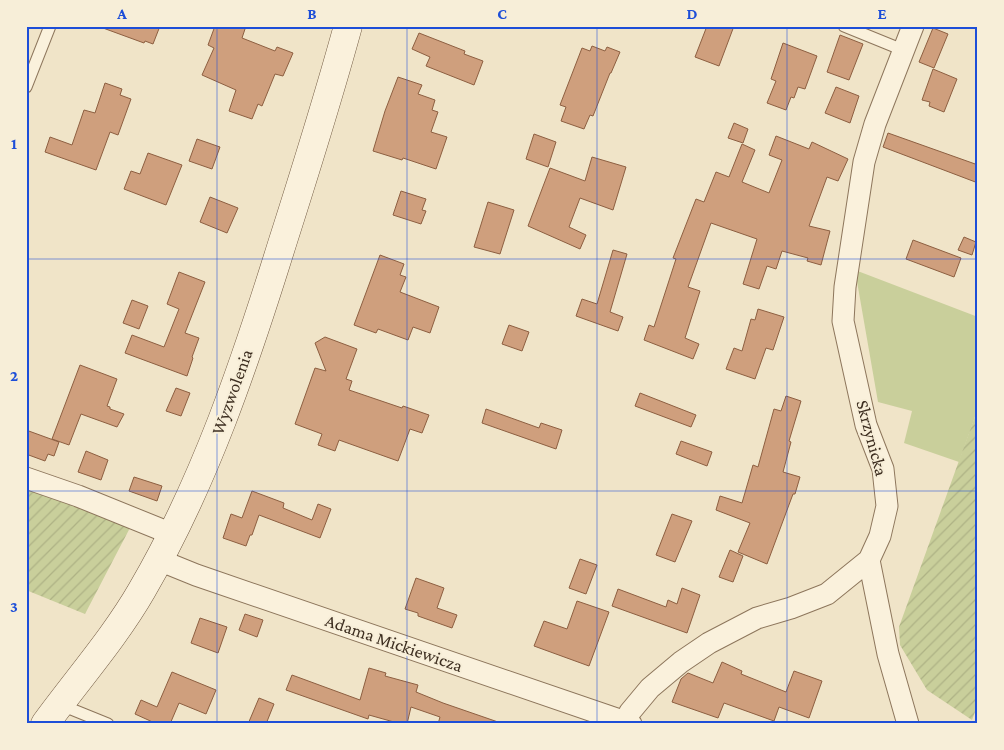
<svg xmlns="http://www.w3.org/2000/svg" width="1004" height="750" viewBox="0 0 1004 750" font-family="'Crimson Pro',serif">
<defs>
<pattern id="garden-furrows" width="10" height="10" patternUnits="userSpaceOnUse" patternTransform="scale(1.25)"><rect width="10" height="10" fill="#c9cf9b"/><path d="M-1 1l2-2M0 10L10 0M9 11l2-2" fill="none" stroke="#aeb285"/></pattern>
</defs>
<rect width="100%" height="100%" fill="#f0e4c8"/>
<path fill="#c9cf9b" d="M855,270L978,317V408L959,462L904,443L912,411L878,402Z"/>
<path fill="url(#garden-furrows)" d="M978,408V704L972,720L927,690L900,645L899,627Z
M26,484L132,524L85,614L26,590Z"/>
<path fill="#cf9f7d" stroke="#8d5f41" d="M104,26H160L153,44L145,41L144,43L103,28Z
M215,26H246L242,38L275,51L277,47L293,53L283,76L275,74L262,106L258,104L252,119L229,111L236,90L202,75L214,48L208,45Z
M707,26H734L719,66L695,57Z
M933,28L948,34L934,68L919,62Z
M419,33L465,51L464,54L483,61L474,85L426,66L430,57L412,49Z
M840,35L863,44L849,80L827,72Z
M783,43L817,56L805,89L798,87L794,98L791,97L786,110L767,103L776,81L771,79Z
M592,46L605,51L607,47L620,52L611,73H610L593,116L590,115L584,129L561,121L566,107L560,105L582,48L590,51Z
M933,69L957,79L944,112L929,106L930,102L922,100Z
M398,77L422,85L418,94L435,100L432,110L438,112L431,132L447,137L436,169L403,158L402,160L373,151L385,111Z
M105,83L122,89L120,95L131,99L118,135L110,132L96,170L45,152L50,137L72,145L84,110L95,113Z
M836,87L859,96L850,123L825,113Z
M734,123L748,129L743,143L728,138Z
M888,133L978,165V183L883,147Z
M534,134L556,142L548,167L526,159Z
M776,136L809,149L812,142L848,159L838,181L827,177L809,226L830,231L821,265L807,261L808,258L782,251L776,269L767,266L759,289L743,284L757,239L711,223L688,287L700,291L685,338L699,344L693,359L644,340L649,325L654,327L676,259L673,258L696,199L704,202L716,172L729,177L742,144L755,150L742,182L769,193L782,160L769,155Z
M197,139L220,147L212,169L189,161Z
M148,153L182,165L166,205L124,189L131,171L140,174Z
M592,157L626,167L613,210L580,198L569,227L586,235L580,249L528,226L550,168L585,181Z
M401,191L426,199L422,210L426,211L421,224L393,215Z
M210,197L238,208L227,233L200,222Z
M488,202L514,210L500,254L474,247Z
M964,237L976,242L972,255L958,250Z
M913,240L961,258L954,277L906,259Z
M613,250L627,254L610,312L623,317L618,331L576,316L582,299L597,304Z
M380,255L404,264L400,275L406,277L400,292L439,307L430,333L413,327L408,340L378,329L376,333L354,325Z
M179,272L205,282L185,333L199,338L192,357L193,358L187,376L125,353L132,335L164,347L179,309L167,304Z
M132,300L148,306L139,329L123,323Z
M758,309L784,317L773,350L766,348L755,379L726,369L734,348L742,351L751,319L755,320Z
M509,325L529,332L522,351L502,344Z
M325,337L357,349L346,379L352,381L349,390L402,408L403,406L429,415L422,433L410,429L398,461L339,440L335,451L318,445L322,434L295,424L315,368L326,371L315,343Z
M80,365L117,379L107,406L110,407V409L124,414L117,427L81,414L69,445L52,439Z
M176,388L190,393L181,416L166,411Z
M640,393L696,415L691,427L635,406Z
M786,396L801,401L789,441L791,442L783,472L800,477L795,494H793L767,564L738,552L750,523L716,510L720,496L742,503L753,465L758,467L774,409L781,411Z
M486,409L539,428L541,423L562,430L556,449L482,423Z
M26,430L59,442L54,456L48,454L45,461L26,454Z
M681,441L712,452L707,466L676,454Z
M86,451L108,460L101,480L78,472Z
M134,477L162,486L157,501L129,491Z
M252,491L284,503L283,508L312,520L318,504L331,509L320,538L259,515L252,535H250L246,546L223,538L231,514L242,518Z
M672,514L692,521L675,562L656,555Z
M730,550L743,556L733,582L719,577Z
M580,559L597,565L586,594L569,588Z
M416,578L444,588L437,608L457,615L452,628L418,616V613L405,609Z
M682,588L700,595L687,633L612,606L618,589L666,607L668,600L677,604Z
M577,601L609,612L589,666L534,646L544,621L567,629Z
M245,614L263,620L257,637L239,630Z
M200,618L227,627L218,653L191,643Z
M722,662L742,671L741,674L786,692L794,671L822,681L809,718L779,707L774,721L724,703L718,718L672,702L681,679L688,673L713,683Z
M369,668L386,673L385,676L418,685L416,692L443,703L498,722V724H438L440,717L411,707L407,724H401L369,715L368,719L286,690L292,675L360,700Z
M172,672L216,690L206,714L179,703L170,724H157L135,714L141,700L157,707Z
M259,698L274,704L266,724H248Z"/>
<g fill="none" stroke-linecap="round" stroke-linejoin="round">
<g stroke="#8d765c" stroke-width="13">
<path id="lane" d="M844,26L903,50
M26,87L50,26
M61,702L71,709L108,724"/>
</g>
<g stroke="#8d765c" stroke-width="23">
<path id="street" d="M26,478L78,496L172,534
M159,560L196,575L631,724
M869,560L888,654L908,724
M625,722L630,712L650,688L681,662L709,643L757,618L791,608L827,594L869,560L880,536L887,506L883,469L866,425L843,321L845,287L864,162L875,124L913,26"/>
</g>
<g stroke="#6f573f" stroke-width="29">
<path id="secondary" d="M45,724C77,680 115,637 142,590C205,482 245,363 282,244C305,172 328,99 348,26"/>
</g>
<use href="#lane" stroke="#faf1dc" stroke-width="11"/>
<use href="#street" stroke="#faf1dc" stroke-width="21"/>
<use href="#secondary" stroke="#faf1dc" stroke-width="28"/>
</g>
<path fill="none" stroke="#1d4ed8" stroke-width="1" stroke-opacity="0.55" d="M217,26V724M407,26V724M597,26V724M787,26V724M26,259H978M26,491H978"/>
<g text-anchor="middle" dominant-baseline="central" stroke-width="4" stroke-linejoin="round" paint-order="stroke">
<g font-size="18" fill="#3d2e20" stroke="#f7eed8">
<text transform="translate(232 392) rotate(-70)">Wyzwolenia</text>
<text transform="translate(872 438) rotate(75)">Skrzynicka</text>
<text transform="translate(394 643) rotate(19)">Adama Mickiewicza</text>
</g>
</g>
<rect width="1004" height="750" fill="none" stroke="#f7eed8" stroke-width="55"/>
<rect x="28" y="28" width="948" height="694" fill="none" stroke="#1d4ed8" stroke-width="2"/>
<g font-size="16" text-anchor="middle" font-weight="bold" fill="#1d4ed8">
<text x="122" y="19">A</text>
<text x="312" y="19">B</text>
<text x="502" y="19">C</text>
<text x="692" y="19">D</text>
<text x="882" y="19">E</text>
<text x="14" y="149">1</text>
<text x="14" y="381">2</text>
<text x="14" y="612">3</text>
</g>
</svg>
